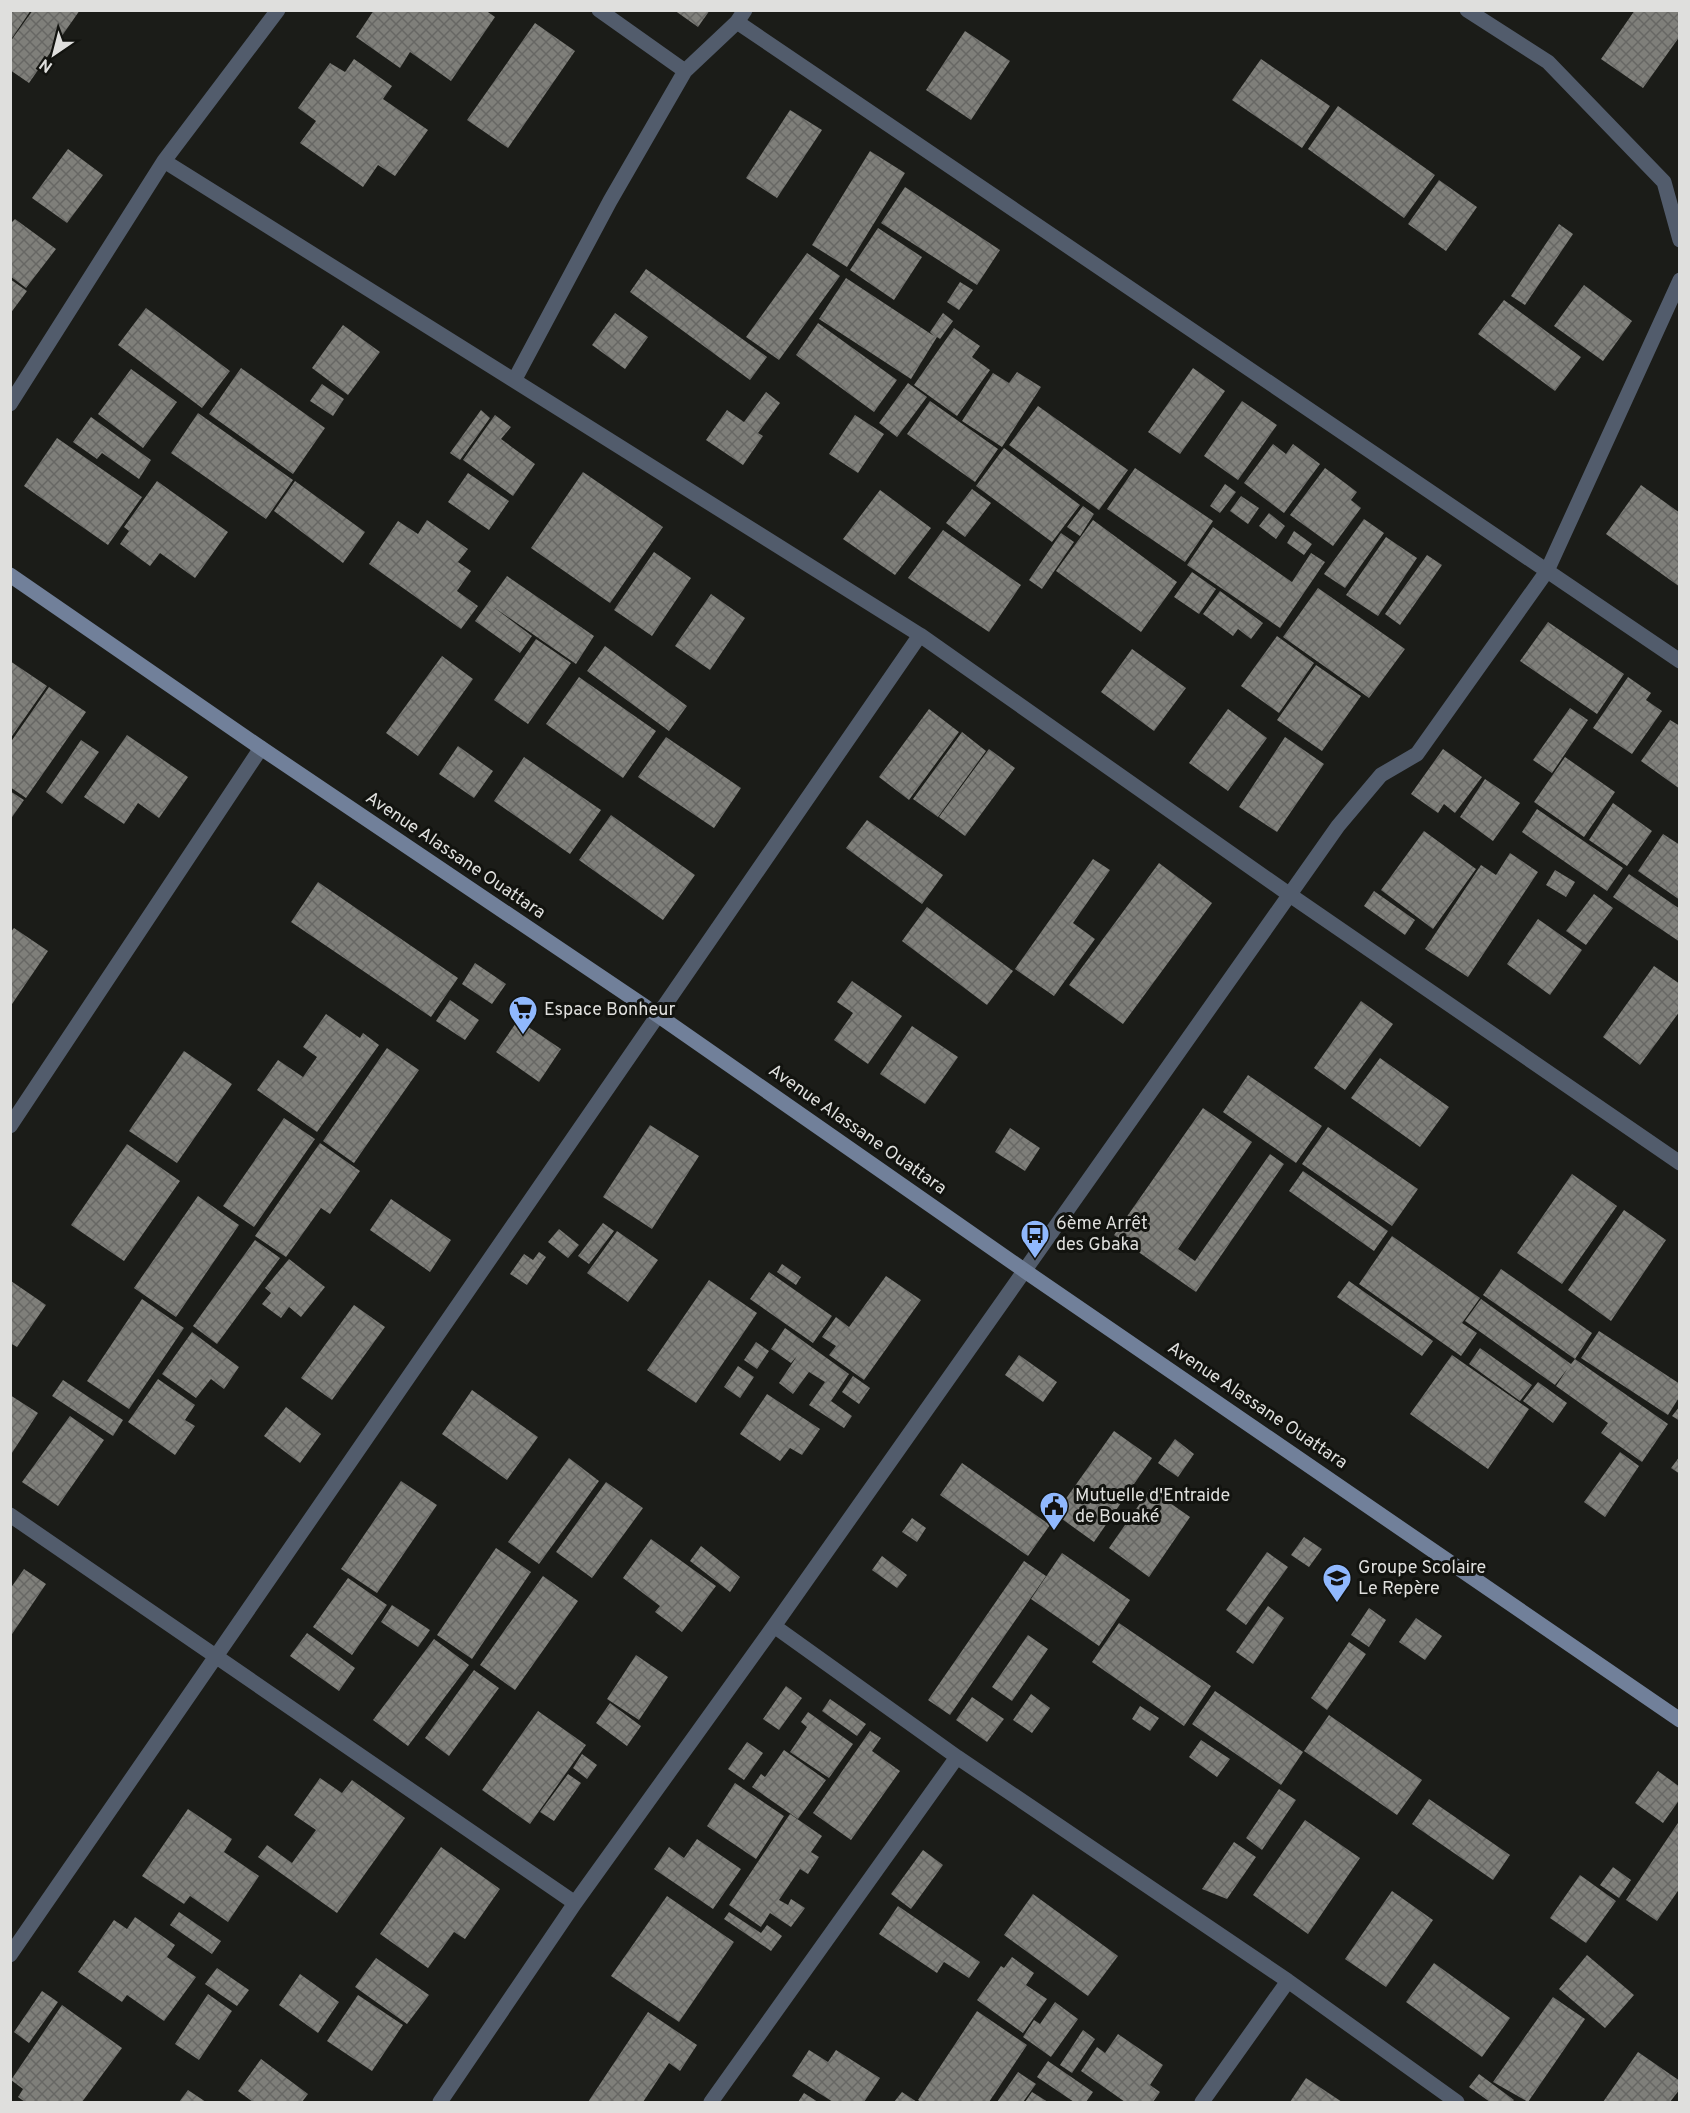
<svg xmlns="http://www.w3.org/2000/svg" width="1690" height="2113" viewBox="0 0 1690 2113" font-family="Overpass,sans-serif">
<defs>
<pattern id="building-cross-hatch" width="8" height="8" patternUnits="userSpaceOnUse" patternTransform="scale(1.5)"><rect width="8" height="8" fill="#7f7f7a"/><path d="M0 0l8 8M0 8l8-8" fill="none" stroke="#676764"/></pattern>
</defs>
<rect width="100%" height="100%" fill="#1b1c18"/>
<path fill="url(#building-cross-hatch)" d="M10,10H31L10,41Z
M33,10H80L29,83L10,70V42Z
M374,10H485L495,17L451,81L410,52L400,68L356,37Z
M674,10H710L698,27Z
M1635,10H1680V36L1643,88L1601,59Z
M535,23L575,51L508,148L467,120Z
M965,31L1010,61L971,120L926,90Z
M354,59L392,86L383,99L428,130L395,176L378,165L363,187L300,143L316,121L298,108L330,63L345,72Z
M1261,59L1330,106L1302,148L1232,100Z
M1338,106L1435,175L1404,218L1308,149Z
M790,110L822,130L777,198L746,178Z
M68,149L103,175L67,223L32,198Z
M870,151L905,173L847,267L812,245Z
M1439,180L1477,207L1446,251L1408,224Z
M905,187L1000,250L977,285L881,223Z
M15,219L56,249L26,288L10,276V224Z
M1559,224L1573,234L1525,305L1511,296Z
M878,228L922,257L894,300L850,270Z
M807,253L840,276L779,360L746,337Z
M646,269L767,357L750,380L630,292Z
M846,278L934,336L930,332L943,313L953,321L940,339L937,337L911,379L819,319Z
M10,279L27,291L10,314Z
M960,282L973,290L959,310L947,302Z
M1584,285L1632,321L1603,361L1554,326Z
M1504,300L1581,357L1555,391L1478,334Z
M146,308L230,371L202,408L118,345Z
M615,313L648,337L625,369L592,345Z
M818,323L897,380L874,412L796,355Z
M343,325L380,352L348,395L312,368Z
M954,328L980,346L972,357L990,370L957,416L914,385Z
M241,368L325,428L293,474L209,414Z
M1193,368L1225,391L1180,454L1148,432Z
M131,369L177,402L143,448L98,414Z
M1017,372L1041,387L1002,447L962,421L993,373L1009,383Z
M908,383L927,397L897,437L879,423Z
M322,384L344,399L333,416L310,401Z
M766,392L780,403L758,433L763,436L743,465L706,440L727,410L744,422Z
M930,401L998,449L975,482L907,434Z
M1242,401L1277,425L1238,480L1204,456Z
M1038,406L1128,470L1099,510L1009,445Z
M481,410L490,418L460,460L450,453Z
M198,413L293,480L266,519L171,453Z
M495,415L511,427L501,439L535,464L513,496L463,460Z
M855,415L884,434L858,473L829,454Z
M91,417L151,460L139,479L102,453L97,459L73,442Z
M57,438L142,497L108,545L24,486Z
M1273,444L1286,454L1293,444L1320,464L1284,513L1244,483Z
M1004,448L1080,505L1052,542L976,486Z
M1135,468L1213,521L1185,562L1107,509Z
M1325,468L1357,492L1351,500L1361,508L1333,546L1290,515Z
M583,472L663,527L610,603L531,548Z
M468,473L509,501L489,530L448,502Z
M157,481L228,532L195,578L160,553L150,566L120,544L129,531L124,527Z
M295,481L365,532L343,563L274,511Z
M1225,484L1236,492L1220,513L1210,506Z
M1641,485L1680,513V587L1606,534Z
M972,489L991,503L965,537L946,523Z
M880,490L931,528L895,575L843,539Z
M1241,496L1259,508L1248,524L1230,511Z
M1083,506L1094,514L1080,536L1067,527Z
M1269,513L1285,526L1276,539L1259,526Z
M1364,519L1384,533L1345,588L1324,574Z
M427,520L468,549L458,562L471,571L457,591L478,606L461,629L369,564L398,521L418,534Z
M1093,520L1177,582L1141,632L1056,571Z
M1213,527L1292,582L1311,553L1325,562L1280,628L1187,565Z
M943,530L1021,585L989,632L908,578Z
M1294,531L1312,544L1304,555L1287,543Z
M1061,533L1074,542L1042,589L1029,580Z
M1386,537L1417,558L1378,616L1346,595Z
M654,552L691,578L652,636L614,610Z
M1427,555L1442,565L1400,625L1385,614Z
M1192,572L1216,589L1199,614L1174,597Z
M507,576L594,636L576,664L492,606L532,636L520,653L475,621Z
M1318,588L1405,649L1369,698L1283,637Z
M1220,591L1263,623L1251,639L1238,629L1233,636L1203,614Z
M711,594L745,618L710,670L675,646Z
M1548,622L1624,674L1597,714L1520,661Z
M1277,636L1314,663L1279,713L1241,686Z
M536,639L571,663L528,724L494,700Z
M605,646L687,706L669,731L587,671Z
M1132,649L1186,688L1154,731L1101,692Z
M442,656L473,679L418,756L386,733Z
M10,661L47,686L10,739Z
M1316,665L1361,696L1322,751L1277,720Z
M579,677L656,731L623,778L546,724Z
M1628,677L1651,693L1646,700L1662,711L1632,754L1593,728Z
M49,687L86,712L26,798L10,787V743Z
M1570,708L1588,720L1552,773L1533,760Z
M929,709L959,732L909,800L879,777Z
M1228,709L1267,738L1228,791L1189,763Z
M1670,720L1680,726V789L1641,761Z
M962,732L986,751L938,817L913,799Z
M127,735L188,777L159,818L138,803L124,824L84,797Z
M666,737L741,788L714,828L638,777Z
M1285,737L1324,764L1277,832L1239,807Z
M81,740L99,752L62,804L46,792Z
M458,746L493,771L474,798L439,774Z
M989,749L1015,768L965,836L939,817Z
M1443,749L1482,777L1455,813L1444,804L1438,813L1411,794Z
M524,757L601,810L570,854L494,801Z
M1565,757L1615,792L1584,837L1534,802Z
M1485,779L1520,803L1493,841L1460,817Z
M10,791L24,800L10,820Z
M1613,803L1652,831L1627,866L1589,840Z
M1537,809L1623,868L1607,891L1522,832Z
M611,815L695,875L663,920L579,860Z
M867,820L943,875L922,904L846,848Z
M1424,831L1476,869L1433,929L1381,890Z
M1663,834L1680,845V900L1638,871Z
M1510,853L1538,872L1468,977L1425,949L1481,865L1496,875Z
M1093,859L1110,870L1073,923L1095,939L1054,996L1015,969Z
M1159,863L1212,903L1123,1024L1069,985Z
M1555,870L1575,882L1566,897L1546,885Z
M1629,874L1680,909V942L1613,897Z
M318,882L458,978L431,1017L291,922Z
M1374,891L1415,920L1405,935L1364,906Z
M1594,894L1613,908L1586,945L1566,931Z
M927,907L1013,971L987,1005L902,941Z
M1538,919L1582,950L1550,995L1507,964Z
M14,928L48,951L10,1007V933Z
M475,963L506,984L492,1004L462,984Z
M1654,966L1680,984V1011L1640,1065L1603,1037Z
M852,981L902,1016L868,1064L834,1040L853,1013L837,1002Z
M450,1000L479,1020L465,1040L436,1021Z
M1361,1001L1393,1024L1345,1090L1314,1068Z
M326,1014L360,1038L363,1033L379,1045L317,1132L257,1090L278,1060L303,1077L317,1057L303,1047Z
M518,1020L561,1049L539,1082L496,1052Z
M912,1026L958,1057L925,1104L880,1074Z
M387,1048L419,1070L354,1163L323,1141Z
M184,1051L232,1084L177,1163L129,1131Z
M1380,1058L1449,1107L1420,1147L1351,1098Z
M1248,1075L1322,1126L1296,1163L1223,1112Z
M1203,1108L1252,1142L1178,1249L1195,1261L1270,1154L1284,1164L1196,1292L1114,1235Z
M284,1118L315,1139L254,1227L223,1206Z
M650,1125L699,1156L652,1229L603,1197Z
M1328,1127L1418,1189L1392,1226L1302,1164Z
M1010,1128L1040,1148L1025,1171L995,1152Z
M320,1143L360,1171L330,1214L321,1208L286,1257L255,1236Z
M127,1144L180,1181L124,1261L71,1225Z
M1303,1171L1388,1231L1374,1251L1289,1191Z
M1572,1174L1617,1206L1562,1284L1517,1253Z
M198,1196L239,1225L176,1317L134,1288Z
M391,1199L451,1240L430,1272L370,1230Z
M1624,1210L1666,1240L1611,1321L1568,1290Z
M603,1223L614,1231L589,1264L578,1256Z
M559,1229L579,1245L568,1258L548,1242Z
M617,1231L658,1260L628,1302L587,1273Z
M1392,1236L1480,1298L1462,1323L1477,1333L1461,1356L1359,1284Z
M255,1240L280,1258L217,1344L193,1326Z
M539,1252L546,1257L527,1285L510,1274L524,1254L533,1260Z
M289,1259L325,1287L301,1317L289,1307L281,1318L262,1304L271,1293L265,1288Z
M782,1264L801,1277L796,1285L777,1272Z
M1501,1269L1592,1333L1575,1359L1483,1295Z
M769,1272L832,1316L813,1343L750,1299Z
M886,1276L921,1300L864,1380L829,1355L836,1346L822,1337L836,1317L849,1327Z
M709,1280L757,1313L696,1403L647,1370Z
M11,1281L46,1305L17,1347L10,1343Z
M1349,1281L1433,1341L1422,1356L1337,1297Z
M142,1299L184,1328L129,1409L87,1381Z
M1481,1299L1571,1364L1575,1359L1668,1424L1642,1462L1601,1433L1608,1423L1556,1386L1568,1368L1555,1385L1465,1321Z
M354,1305L385,1327L332,1400L301,1378Z
M785,1328L849,1374L831,1401L852,1416L844,1428L809,1405L825,1382L809,1372L793,1394L779,1383L797,1356L791,1363L771,1349Z
M1599,1331L1680,1384V1396L1668,1415L1581,1358Z
M192,1332L239,1367L224,1389L211,1379L196,1398L162,1374Z
M756,1342L769,1351L757,1369L744,1360Z
M1480,1348L1532,1385L1520,1401L1469,1364Z
M1019,1355L1057,1382L1043,1402L1005,1375Z
M1452,1355L1529,1409L1488,1469L1410,1414Z
M738,1366L754,1377L740,1398L724,1387Z
M853,1376L870,1388L859,1404L842,1392Z
M158,1379L195,1405L185,1420L195,1426L175,1455L128,1422Z
M63,1380L123,1420L113,1436L52,1396Z
M1538,1382L1567,1403L1553,1423L1523,1401Z
M472,1390L538,1437L507,1480L442,1434Z
M767,1394L820,1429L802,1455L790,1448L780,1461L740,1434Z
M10,1395L38,1413L10,1456Z
M1680,1406V1421L1672,1416Z
M286,1407L321,1434L300,1463L264,1436Z
M70,1416L104,1440L58,1506L22,1482Z
M1114,1431L1152,1458L1094,1542L1055,1514Z
M1175,1439L1194,1454L1178,1477L1158,1463Z
M1620,1452L1639,1466L1605,1517L1584,1502Z
M1680,1456V1474L1671,1468Z
M569,1458L599,1481L539,1564L508,1542Z
M962,1463L1050,1525L1028,1556L940,1495Z
M401,1481L437,1505L377,1593L341,1569Z
M606,1482L643,1508L592,1578L556,1552Z
M1150,1489L1190,1517L1149,1577L1109,1548Z
M912,1518L926,1528L917,1542L902,1532Z
M1304,1537L1322,1549L1309,1567L1291,1555Z
M651,1539L716,1586L682,1632L655,1612L660,1606L623,1578Z
M701,1546L740,1577L730,1592L690,1561Z
M496,1548L531,1572L472,1659L437,1635Z
M1267,1552L1288,1567L1246,1625L1226,1610Z
M1062,1553L1130,1600L1099,1646L1031,1599Z
M882,1556L907,1575L897,1588L872,1570Z
M1024,1561L1046,1576L950,1715L928,1700Z
M24,1569L46,1584L10,1637V1589Z
M543,1576L578,1601L515,1690L480,1665Z
M348,1578L387,1605L352,1655L313,1627Z
M392,1605L430,1630L418,1647L381,1622Z
M1268,1606L1284,1618L1253,1664L1236,1652Z
M1369,1608L1386,1620L1369,1647L1351,1635Z
M1416,1618L1442,1636L1425,1660L1399,1642Z
M1119,1623L1211,1686L1184,1726L1092,1662Z
M307,1633L355,1668L339,1691L290,1656Z
M1028,1635L1048,1649L1012,1701L992,1687Z
M434,1639L469,1665L408,1746L373,1720Z
M1349,1642L1366,1654L1327,1710L1311,1698Z
M636,1655L668,1677L639,1720L607,1699Z
M474,1670L499,1688L449,1756L425,1738Z
M786,1686L802,1698L779,1730L763,1719Z
M1215,1691L1303,1752L1281,1785L1192,1724Z
M1031,1694L1050,1708L1032,1733L1013,1720Z
M972,1697L1004,1719L987,1742L956,1720Z
M830,1699L866,1724L857,1736L822,1711Z
M610,1703L641,1726L627,1746L596,1723Z
M1140,1706L1159,1718L1150,1731L1132,1719Z
M538,1711L586,1745L530,1824L482,1790Z
M808,1712L853,1744L829,1778L790,1752L807,1727L801,1722Z
M1329,1715L1422,1780L1397,1815L1304,1751Z
M870,1731L881,1738L872,1751L900,1771L851,1840L813,1813Z
M1201,1740L1230,1759L1217,1777L1189,1757Z
M747,1742L763,1753L744,1780L728,1769Z
M784,1750L826,1780L798,1819L752,1787L761,1774L765,1777Z
M582,1754L597,1765L587,1779L573,1768Z
M1658,1771L1680,1787V1799L1663,1823L1635,1803Z
M568,1774L581,1783L554,1821L540,1812Z
M320,1778L342,1793L352,1780L405,1818L337,1913L258,1857L267,1845L292,1863L316,1830L294,1815Z
M735,1783L784,1816L756,1859L707,1826Z
M1279,1789L1296,1800L1262,1850L1246,1838Z
M1429,1799L1510,1855L1493,1880L1412,1824Z
M188,1809L232,1839L224,1852L259,1876L228,1922L190,1896L184,1904L142,1876Z
M790,1814L822,1836L811,1852L819,1857L808,1874L800,1869L779,1900L788,1905L791,1899L805,1908L791,1927L770,1913L761,1927L729,1905Z
M1305,1820L1360,1858L1308,1934L1253,1895Z
M1680,1820V1888L1657,1921L1626,1900Z
M697,1839L741,1869L713,1909L654,1869L669,1847L684,1858Z
M1234,1842L1256,1857L1227,1899L1202,1889Z
M441,1847L500,1889L465,1939L454,1932L428,1968L380,1934Z
M923,1850L943,1865L911,1909L891,1894Z
M1613,1867L1631,1880L1619,1898L1600,1885Z
M1580,1875L1616,1901L1586,1943L1550,1918Z
M1392,1891L1433,1920L1386,1987L1345,1959Z
M1033,1894L1118,1956L1088,1996L1004,1935Z
M667,1896L734,1942L679,2022L611,1976Z
M898,1906L980,1962L969,1978L944,1962L937,1973L879,1934Z
M179,1912L221,1941L212,1954L170,1925Z
M729,1912L761,1933L767,1925L782,1936L771,1951L724,1919Z
M135,1917L175,1945L167,1957L196,1977L164,2021L127,1995L122,2002L78,1972L114,1920L127,1929Z
M1587,1955L1634,1995L1605,2028L1559,1989Z
M1012,1957L1034,1973L1026,1985L1047,1999L1023,2033L977,2000L1001,1966L1004,1968Z
M376,1958L429,1995L407,2024L355,1987Z
M1434,1963L1510,2018L1482,2057L1406,2002Z
M217,1968L249,1990L237,2006L205,1984Z
M300,1974L339,2002L318,2033L279,2005Z
M42,1991L58,2002L29,2043L14,2032Z
M208,1994L232,2011L199,2060L175,2044Z
M358,1995L403,2025L372,2071L327,2041Z
M1553,1997L1585,2019L1528,2102L1493,2082Z
M1055,2002L1078,2019L1051,2057L1023,2037L1034,2020L1040,2024Z
M62,2005L122,2048L82,2102H25L18,2097L23,2089L11,2080Z
M977,2011L1027,2045L989,2102H921L918,2100Z
M648,2012L697,2045L680,2071L669,2063L643,2102H588Z
M1083,2030L1095,2039L1072,2073L1060,2065Z
M1118,2034L1163,2065L1150,2085L1160,2092L1153,2102H1125L1081,2071L1097,2047L1105,2053Z
M809,2050L828,2062L836,2050L880,2078L864,2102H833L792,2076Z
M1638,2052L1680,2081V2089L1670,2102H1603Z
M261,2059L308,2094L302,2102H253L238,2091Z
M1048,2061L1093,2092L1086,2102H1074L1037,2077Z
M1018,2072L1036,2084L1023,2102H997Z
M1479,2074L1514,2100L1512,2102H1490L1469,2087Z
M1306,2078L1342,2102H1290Z
M188,2090L206,2102H179Z
M902,2092L917,2102H894Z
M1032,2092L1048,2102H1025Z
M804,2093L818,2102H798Z"/>
<g fill="none" stroke-linecap="round" stroke-linejoin="round">
<path stroke="#525c6c" stroke-width="15" d="M599,10L685,71
M1467,10L1548,62L1664,182L1680,240
M737,22L1680,661
M164,161L920,635L1290,895L1680,1163
M515,379L610,201L685,71L737,22L745,10
M10,404L164,161L278,10
M10,1126L261,748
M10,1515L575,1903
M774,1626L957,1757L1288,1981L1457,2102
M10,1955L920,635
M440,2102L575,1903L774,1626L1338,826L1381,775L1417,754L1547,571L1680,280
M711,2102L957,1757
M1202,2102L1288,1981"/>
<path stroke="#71809a" stroke-width="15" d="M10,575L261,748L659,1016L1025,1271L1680,1720"/>
</g>
<defs>
<g id="supermarket-pin" transform="scale(1.5)"><path d="M0 17L-7.5 6A9.5 9.5 0 1 1 7.5 6Z" fill="#90b8fd" stroke="#12130f"/><path d="M-6-5.5h2.5l.6 2H6L4.5 2H-2.5L-4.4-4H-6ZM-1.5 3.2a1.3 1.3 0 1 0 .1 0ZM3 3.2a1.3 1.3 0 1 0 .1 0Z" fill="#111"/></g>
<g id="bus-pin" transform="scale(1.5)"><path d="M0 17L-7.5 6A9.5 9.5 0 1 1 7.5 6Z" fill="#90b8fd" stroke="#12130f"/><path d="M-5-6H5V4H4V6H2V4H-2V6H-4V4H-5ZM-3.5-4V0h7V-4ZM-3.5 1.2v1.5H-2V1.2ZM2 1.2v1.5H3.5V1.2Z" fill="#111"/></g>
<g id="civic-pin" transform="scale(1.5)"><path d="M0 17L-7.5 6A9.5 9.5 0 1 1 7.5 6Z" fill="#90b8fd" stroke="#12130f"/><path d="M-.6-6.5H3V-4.5H.6V-3L4-1V1h2V6H-6V1h2V-1L-.6-3ZM-1.2 2.5V6h2.4V2.5Z" fill="#111"/></g>
<g id="school-pin" transform="scale(1.5)"><path d="M0 17L-7.5 6A9.5 9.5 0 1 1 7.5 6Z" fill="#90b8fd" stroke="#12130f"/><path d="M0-5L7-2L0 1L-7-2ZM-4 1L0 2.5L4 1V4Q0 6-4 4Z" fill="#111"/></g>
</defs>
<g fill-rule="evenodd">
<use href="#supermarket-pin" x="523" y="1010"/>
<use href="#bus-pin" x="1035" y="1234"/>
<use href="#civic-pin" x="1054" y="1506"/>
<use href="#school-pin" x="1337" y="1578"/>
</g>
<g text-anchor="middle" dominant-baseline="central" stroke-width="6" stroke-linejoin="round" paint-order="stroke">
<g font-size="18" fill="#dfdfdd" stroke="#12130f">
<text transform="translate(455 856) rotate(34)">Avenue Alassane Ouattara</text>
<text transform="translate(857 1130) rotate(35)">Avenue Alassane Ouattara</text>
<text transform="translate(1257 1406) rotate(34)">Avenue Alassane Ouattara</text>
</g>
<g font-size="18" fill="#dfdfdd" stroke="#12130f" text-anchor="start">
<text x="544" y="1010">Espace Bonheur</text>
<text x="1056" y="1224">6ème Arrêt<tspan x="1056" dy="21">des Gbaka</tspan></text>
<text x="1075" y="1496">Mutuelle d'Entraide<tspan x="1075" dy="21">de Bouaké</tspan></text>
<text x="1358" y="1568">Groupe Scolaire<tspan x="1358" dy="21">Le Repère</tspan></text>
</g>
</g>
<rect width="1690" height="2113" fill="none" stroke="#dfdfdd" stroke-width="24"/>
<g transform="translate(54 54) rotate(215)" stroke="#12130f" stroke-width="4.5" paint-order="stroke">
<path d="M0-4.5L10 22L0 15L-10 22Z" fill="#dfdfdd"/>
<text y="-9" font-size="16" font-weight="bold" text-anchor="middle" fill="#dfdfdd">N</text>
</g>
</svg>
